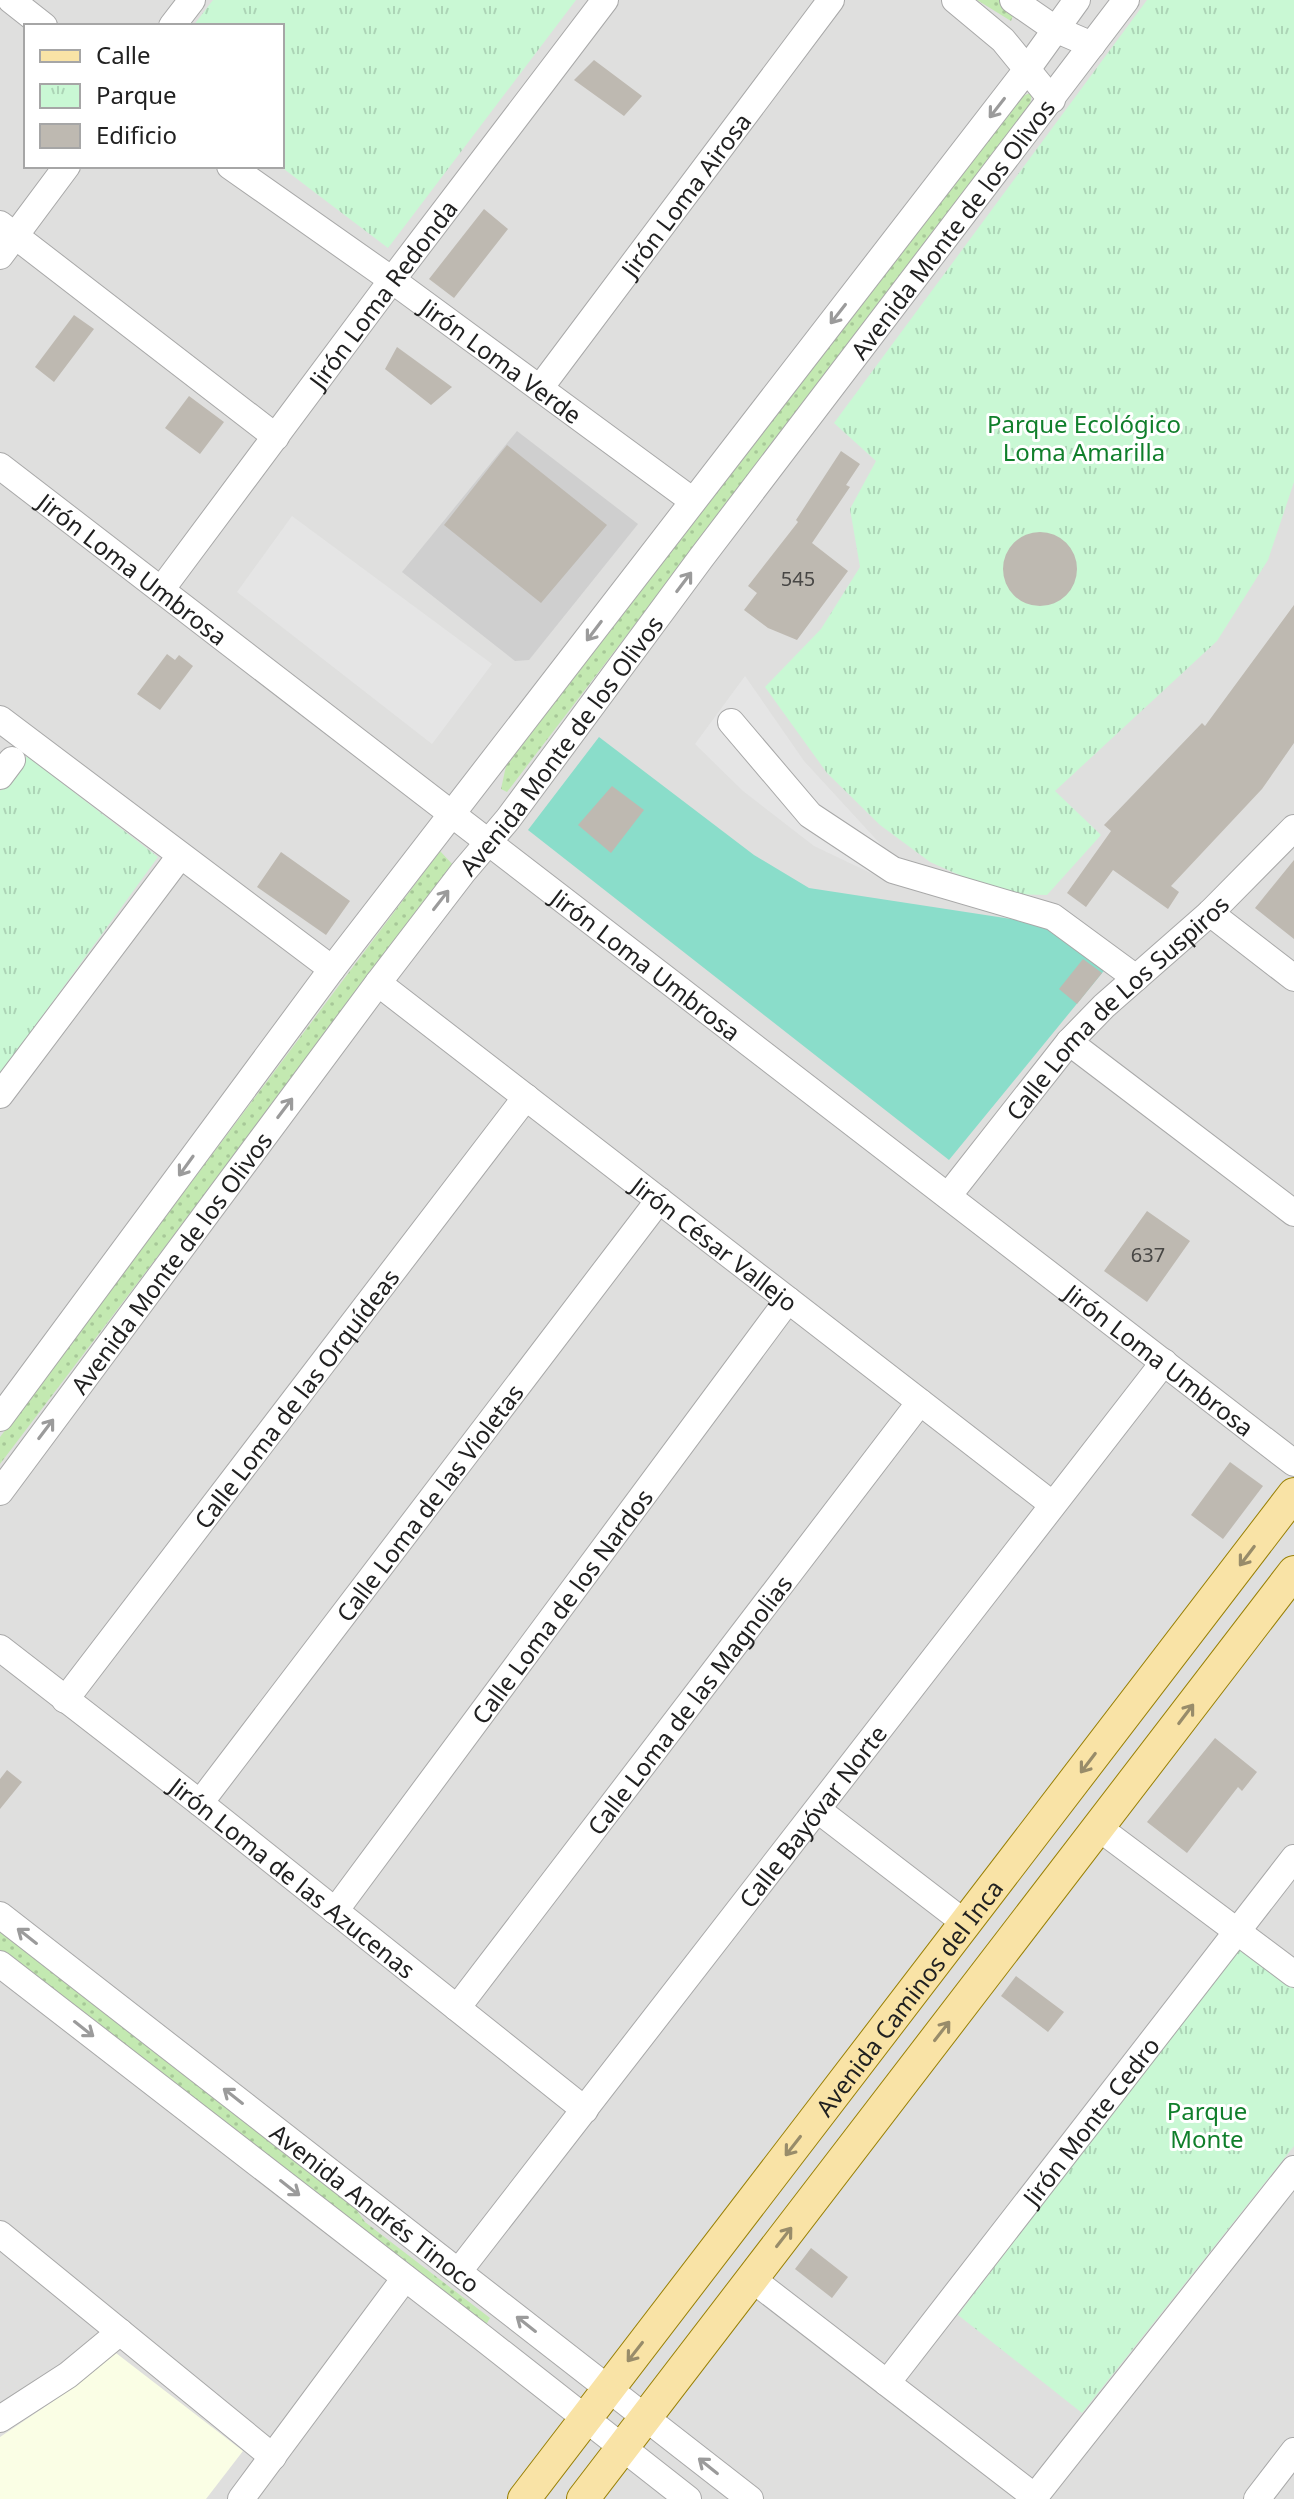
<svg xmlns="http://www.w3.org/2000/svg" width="1294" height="2499" viewBox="0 0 1294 2499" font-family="'Noto Sans',sans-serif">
<defs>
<pattern id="grass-dots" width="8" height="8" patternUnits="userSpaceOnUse" patternTransform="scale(2)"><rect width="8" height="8" fill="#c3e9b1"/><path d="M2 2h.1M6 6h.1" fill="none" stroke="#a7c898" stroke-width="1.8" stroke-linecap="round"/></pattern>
<pattern id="park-tufts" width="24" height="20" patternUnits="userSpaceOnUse" patternTransform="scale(2)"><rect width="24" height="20" fill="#c9f8d4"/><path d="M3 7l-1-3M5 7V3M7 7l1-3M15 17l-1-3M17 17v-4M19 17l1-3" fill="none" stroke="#acd4b6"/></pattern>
</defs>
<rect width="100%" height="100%" fill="#f1f0e8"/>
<path fill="#dfdfde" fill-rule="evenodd" d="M0,0H1294V2499H0ZM26,26H282V166H26Z"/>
<path fill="#fafee5" d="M116,2353L243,2451L206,2499H0V2437L52,2402Z"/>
<path fill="#cfcfcf" d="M517,431L638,524L529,660L515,661L402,572Z"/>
<path fill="url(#grass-dots)" d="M977,0H1003L1015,10L1011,21Z
M1032,92L1030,107L507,792L501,789L506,766L1023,96Z
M440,851L454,866L0,1464V1437Z
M0,1927L349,2199L365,2222L490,2318L483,2330L0,1957Z"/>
<path fill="url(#park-tufts)" d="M213,0H576L388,248L280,166H282V26H193Z
M1147,0H1294V482L1268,560L1217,641L1055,791L1101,835L1047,895L1002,894L930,862L880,825L827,773L765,687L821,629L860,567L850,509L876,461L834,423Z
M27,756L158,857L0,1074V791Z
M1239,1946L1294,1989V2146L1082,2413L958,2315Z"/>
<path fill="#8addca" d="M599,737L754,855L809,888L1044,924L1107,967L949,1160L528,830Z"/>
<path fill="#e5e5e5" d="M292,516L492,664L432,744L237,592Z
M745,676L804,761L896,861L993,908L898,886L814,846L743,791L695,744Z"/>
<path fill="#beb9b1" d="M594,60L642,96L624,116L574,80Z
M484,209L508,229L454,298L429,279Z
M74,315L94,329L54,382L35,367Z
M397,347L452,387L431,405L385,369Z
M189,396L224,422L200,454L165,428Z
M507,445L607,525L541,603L444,525Z
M841,451L860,464L846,485L850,487L812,543L848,571L797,640L768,628L744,610L757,593L748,586L798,522L796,520Z
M1003 569a37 37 0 1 1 74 0a37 37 0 1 1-74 0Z
M1294,605V743L1262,789L1171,886L1179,892L1168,909L1113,870L1086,907L1067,893L1111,831L1104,825L1202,723L1205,726Z
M167,654L175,660L179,655L193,666L160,710L137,694Z
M612,786L644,810L611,853L578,825Z
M281,852L350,901L326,935L257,887Z
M1294,860V939L1255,908Z
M1083,959L1102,973L1077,1004L1059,989Z
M1147,1211L1190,1241L1147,1302L1104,1271Z
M1230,1462L1263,1486L1223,1539L1191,1515Z
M1215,1738L1257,1772L1242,1791L1238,1787L1187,1853L1147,1822Z
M7,1770L22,1782L0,1809V1779Z
M1016,1976L1064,2012L1048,2032L1001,1996Z
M811,2248L848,2277L832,2298L795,2269Z"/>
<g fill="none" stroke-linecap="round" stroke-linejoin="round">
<g stroke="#a8a8a8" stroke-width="28">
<g id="minor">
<path d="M11,0L44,26"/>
<path d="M955,0L1003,40L1052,100"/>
<path d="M1013,0L1055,29L1092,45"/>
<path d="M172,26L192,0"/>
<path id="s1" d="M230,166L392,280L693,501"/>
<path d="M0,224L276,437"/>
<path d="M0,256L67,166"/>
<path id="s2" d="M540,388L831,0"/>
<path id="s3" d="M0,466L1294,1463"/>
<path id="s4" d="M161,590L392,280L605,0"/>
<path d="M0,719L332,969"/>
<path d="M731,722L810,815L893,870L1053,917L1136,978"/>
<path d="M0,776L12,760"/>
<path d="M1210,913L1294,978"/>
<path id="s5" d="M378,983L1052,1504"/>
<path d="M1069,1042L1294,1213"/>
<path d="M0,1095L180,856"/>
<path id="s6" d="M948,1196L1069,1042L1104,1006L1210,913L1294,828"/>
<path d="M0,1418L332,969L1028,68L1077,0"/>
<path id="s7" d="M0,1492L378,983L463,872L508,819L701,558L1126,0"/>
<path id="s8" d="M0,1648L200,1803L585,2110"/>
<path id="s9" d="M65,1700L526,1097"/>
<path id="s10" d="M200,1803L659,1200"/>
<path d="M818,1810L965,1923"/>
<path d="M1099,1828L1294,1974"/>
<path id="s11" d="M335,1911L788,1300"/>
<path id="s12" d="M0,1915L750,2499"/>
<path d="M0,1964L483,2338L688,2499"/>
<path id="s13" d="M457,2008L920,1402"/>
<path d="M0,2234L273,2457"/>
<path id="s14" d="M459,2271L1164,1362"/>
<path d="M752,2279L1035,2497"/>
<path id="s15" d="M887,2383L1294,1858"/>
<path d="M0,2419L68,2375L120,2332"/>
<path d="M241,2499L405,2278"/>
<path d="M1033,2499L1294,2169"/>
<path d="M1257,2499L1294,2451"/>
</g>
</g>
<g stroke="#998005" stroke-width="34">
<g id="major">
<path id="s16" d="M524,2499L1294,1494"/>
<path d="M583,2499L1294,1572"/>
</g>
</g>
<use href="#minor" stroke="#fff" stroke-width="26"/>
<use href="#major" stroke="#f9e3a6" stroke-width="32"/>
</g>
<defs><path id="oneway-shaft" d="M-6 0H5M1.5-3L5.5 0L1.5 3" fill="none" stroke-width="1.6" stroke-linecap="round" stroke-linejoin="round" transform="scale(2)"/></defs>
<g stroke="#9b9b9b">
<use href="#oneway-shaft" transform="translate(997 108) rotate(128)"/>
<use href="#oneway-shaft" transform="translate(838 314) rotate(128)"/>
<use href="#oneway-shaft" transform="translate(684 582) rotate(-53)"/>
<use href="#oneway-shaft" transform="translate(594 631) rotate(127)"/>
<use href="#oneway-shaft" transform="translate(441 900) rotate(-52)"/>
<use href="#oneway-shaft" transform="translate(285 1108) rotate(-53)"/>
<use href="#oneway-shaft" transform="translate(186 1166) rotate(126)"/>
<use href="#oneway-shaft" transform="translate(46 1429) rotate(-53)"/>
<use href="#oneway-shaft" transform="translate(27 1936) rotate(-142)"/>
<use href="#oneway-shaft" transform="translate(84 2029) rotate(38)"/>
<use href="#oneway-shaft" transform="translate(233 2096) rotate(-142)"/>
<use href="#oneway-shaft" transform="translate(290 2188) rotate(38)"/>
<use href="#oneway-shaft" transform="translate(526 2324) rotate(-142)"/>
<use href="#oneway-shaft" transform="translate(708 2466) rotate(-141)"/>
</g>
<g stroke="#988c6a">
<use href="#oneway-shaft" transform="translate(1247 1556) rotate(127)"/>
<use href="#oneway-shaft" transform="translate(1186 1714) rotate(-53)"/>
<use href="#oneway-shaft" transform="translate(1088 1763) rotate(127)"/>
<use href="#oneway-shaft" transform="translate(942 2031) rotate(-52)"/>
<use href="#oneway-shaft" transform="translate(793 2146) rotate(128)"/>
<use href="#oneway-shaft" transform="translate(784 2237) rotate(-52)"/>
<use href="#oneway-shaft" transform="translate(635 2352) rotate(128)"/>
</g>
<g text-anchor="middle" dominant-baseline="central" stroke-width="6" stroke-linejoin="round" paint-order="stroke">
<g font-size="20" fill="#484745">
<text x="798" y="578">545</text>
<text x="1148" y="1254">637</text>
</g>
<g font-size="24" fill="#212121" stroke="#fff">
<text stroke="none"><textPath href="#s2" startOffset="242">Jirón Loma Airosa</textPath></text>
<text stroke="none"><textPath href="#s7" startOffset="1582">Avenida Monte de los Olivos</textPath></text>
<text stroke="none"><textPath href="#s4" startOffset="370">Jirón Loma Redonda</textPath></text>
<text stroke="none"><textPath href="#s1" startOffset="334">Jirón Loma Verde</textPath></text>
<text stroke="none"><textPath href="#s3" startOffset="168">Jirón Loma Umbrosa</textPath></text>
<text stroke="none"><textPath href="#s7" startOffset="934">Avenida Monte de los Olivos</textPath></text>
<text stroke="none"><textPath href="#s3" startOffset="816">Jirón Loma Umbrosa</textPath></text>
<text stroke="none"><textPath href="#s6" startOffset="254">Calle Loma de Los Suspiros</textPath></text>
<text stroke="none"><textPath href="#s5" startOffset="426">Jirón César Vallejo</textPath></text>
<text stroke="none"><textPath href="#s7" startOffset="286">Avenida Monte de los Olivos</textPath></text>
<text stroke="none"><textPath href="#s3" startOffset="1464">Jirón Loma Umbrosa</textPath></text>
<text stroke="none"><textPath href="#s9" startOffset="380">Calle Loma de las Orquídeas</textPath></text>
<text stroke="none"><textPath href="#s10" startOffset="378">Calle Loma de las Violetas</textPath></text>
<text stroke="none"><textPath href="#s11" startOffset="380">Calle Loma de los Nardos</textPath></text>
<text stroke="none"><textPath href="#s13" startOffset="382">Calle Loma de las Magnolias</textPath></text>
<text stroke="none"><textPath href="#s14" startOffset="576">Calle Bayóvar Norte</textPath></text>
<text stroke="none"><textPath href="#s8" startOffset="372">Jirón Loma de las Azucenas</textPath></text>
<text stroke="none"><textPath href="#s16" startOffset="632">Avenida Caminos del Inca</textPath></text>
<text stroke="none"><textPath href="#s15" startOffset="332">Jirón Monte Cedro</textPath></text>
<text stroke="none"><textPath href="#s12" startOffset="476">Avenida Andrés Tinoco</textPath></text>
</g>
<g font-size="24" fill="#107f2b" stroke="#fff">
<text x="1084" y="423">Parque Ecológico<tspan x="1084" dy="28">Loma Amarilla</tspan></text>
<text x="1207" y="2110">Parque<tspan x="1207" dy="28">Monte</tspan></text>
</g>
</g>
<rect x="24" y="24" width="260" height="144" fill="#ffffff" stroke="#a6a6a6" stroke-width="2"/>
<rect x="40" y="50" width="40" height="12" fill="#f9e3a6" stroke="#a6a6a6" stroke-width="2"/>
<text x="96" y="64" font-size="24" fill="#212121">Calle</text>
<rect x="40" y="84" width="40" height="24" fill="url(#park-tufts)" stroke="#a6a6a6" stroke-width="2"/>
<text x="96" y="104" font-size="24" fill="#212121">Parque</text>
<rect x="40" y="124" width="40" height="24" fill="#beb9b1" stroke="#a6a6a6" stroke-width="2"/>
<text x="96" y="144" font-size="24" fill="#212121">Edificio</text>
</svg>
